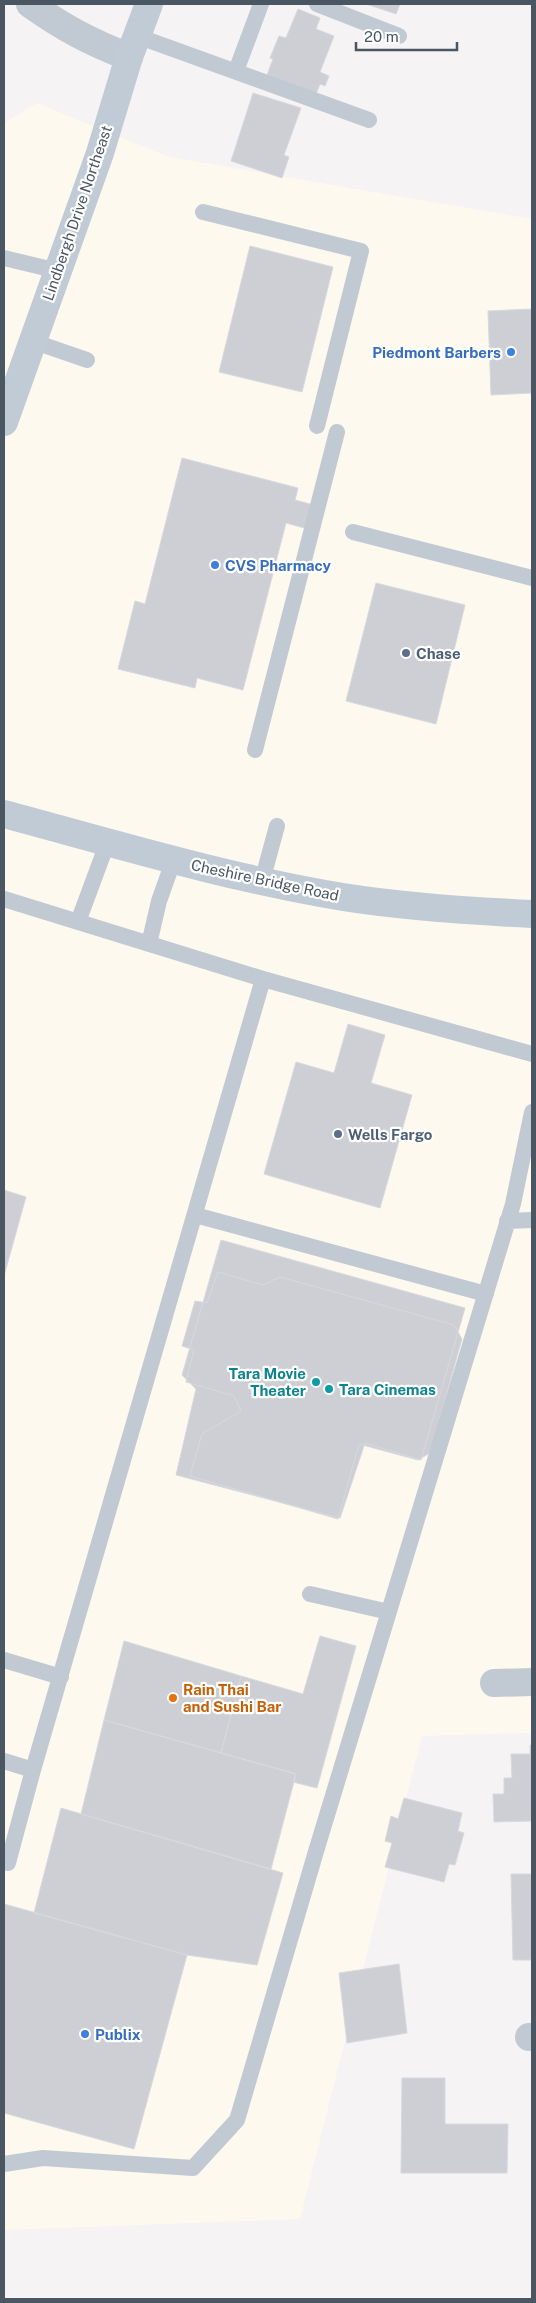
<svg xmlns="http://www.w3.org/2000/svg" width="536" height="2303" viewBox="0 0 536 2303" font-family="'Public Sans',sans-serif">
<rect width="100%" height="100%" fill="#f5f3f3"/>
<path fill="#fdf9ef" d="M37,103L169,157L532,219V1733L422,1736L300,2219L4,2230V123Z"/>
<path fill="#cdcfd5" stroke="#d7d9de" d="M366,4H400L396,14Z
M298,9L320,18L316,29L334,36L320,72L329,76L325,86L320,84L316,94L267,75L273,59L270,58L279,36L286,38Z
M253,93L301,108L284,155L289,157L282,178L231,161Z
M250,246L333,267L302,392L219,372Z
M532,309V393L491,395L488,311Z
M182,458L298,488L295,500L314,505L308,529L286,523L243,690L197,678L195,688L118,669L135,601L145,604Z
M376,583L465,605L436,724L346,701Z
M348,1024L385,1035L371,1083L412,1095L380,1208L264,1174L296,1062L334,1073Z
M4,1190L26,1197L4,1276Z
M221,1240L465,1308L421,1460L365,1443L340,1518L176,1475L196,1389L182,1375Z
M218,1272L263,1285L280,1277L454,1325L462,1339L430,1453L418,1460L359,1444L338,1519L190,1476L202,1434L241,1411L234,1396L186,1382L194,1350L182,1346L195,1301L207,1303Z
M320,1636L356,1646L317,1788L293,1782L296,1774L221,1753L241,1676L303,1694Z
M124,1641L241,1676L221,1753L104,1720Z
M104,1720L296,1774L271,1869L81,1814Z
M530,1745H532V1821L494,1822L493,1794H504V1778H512L511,1754H530Z
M404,1798L462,1813L458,1831L464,1833L455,1865L449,1864L444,1882L385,1867L392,1843L385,1841L391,1816L398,1819Z
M61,1808L283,1873L257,1965L187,1955L34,1913Z
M511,1874H532V1960H513Z
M4,1904L187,1955L134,2149L4,2113Z
M399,1964L407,2033L347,2043L339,1973Z
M402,2078H445V2124H508L507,2173H401Z"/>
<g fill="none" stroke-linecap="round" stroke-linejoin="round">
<path stroke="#c1cad2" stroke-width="16" d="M317,4L399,36
M137,36L369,120
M236,71L261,4
M203,212L361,251L317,426
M4,258L58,271
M32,341L87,360
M353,532L532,578
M255,750L337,432
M262,881L277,826
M4,899L263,979L33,1770
M78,922L108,841
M149,944L159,901L174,859
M263,979L532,1054
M195,1215L486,1294
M507,1221L532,1220
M310,1594L389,1612
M4,1660L61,1677
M4,1761L33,1770L8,1863L4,1862
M4,2164L43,2158L193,2168L237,2120L317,1848L513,1204L532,1112"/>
<path stroke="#c1cad2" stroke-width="28" d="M30,4C64,28 90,42 129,57
M494,1683L532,1682
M529,2037H532"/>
<path stroke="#c1cbd6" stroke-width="28" d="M4,422L100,153L129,57L149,4
M4,814C116,844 228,878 343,897C406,907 469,911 532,914"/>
</g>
<g fill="#3f7fe0" stroke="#fff" stroke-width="2">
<circle cx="511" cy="352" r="5"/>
<circle cx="215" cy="565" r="5"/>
<circle cx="85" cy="2034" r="5"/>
</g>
<g fill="#5c6f8a" stroke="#fff" stroke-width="2">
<circle cx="406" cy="653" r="5"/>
<circle cx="338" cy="1134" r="5"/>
</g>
<g fill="#0f9aa8" stroke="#fff" stroke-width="2">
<circle cx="316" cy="1382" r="5"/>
<circle cx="329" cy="1389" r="5"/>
</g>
<circle fill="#e8710a" stroke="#fff" stroke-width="2" cx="173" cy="1698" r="5"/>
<g text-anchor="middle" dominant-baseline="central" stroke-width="4.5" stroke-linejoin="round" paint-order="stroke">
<g font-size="15" fill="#4a5661" stroke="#fff">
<text transform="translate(77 213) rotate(-71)">Lindbergh Drive Northeast</text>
<text transform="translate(265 880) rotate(12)">Cheshire Bridge Road</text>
</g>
<g font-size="15" font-weight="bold" fill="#366cbe" stroke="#fff" text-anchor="start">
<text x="501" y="352" text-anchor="end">Piedmont Barbers</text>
<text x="225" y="565">CVS Pharmacy</text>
<text x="95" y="2034">Publix</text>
</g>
<g font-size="15" font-weight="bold" fill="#4e5e75" stroke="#fff" text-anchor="start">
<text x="416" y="653">Chase</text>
<text x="348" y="1134">Wells Fargo</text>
</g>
<g font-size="15" font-weight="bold" fill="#0d838f" stroke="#fff" text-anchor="end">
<text x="306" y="1373">Tara Movie<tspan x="306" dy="17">Theater</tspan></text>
<text x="339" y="1389" text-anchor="start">Tara Cinemas</text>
</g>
<g font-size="15" font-weight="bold" fill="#c56008" stroke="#fff" text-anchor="start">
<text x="183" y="1689">Rain Thai<tspan x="183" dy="17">and Sushi Bar</tspan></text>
</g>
</g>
<rect width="536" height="2303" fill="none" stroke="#4a5661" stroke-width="10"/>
<path d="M356 42v8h101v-8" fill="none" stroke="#4a5661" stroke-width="2.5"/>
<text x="364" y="42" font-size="15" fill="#4a5661" stroke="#ffffff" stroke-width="4" paint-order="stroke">20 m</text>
</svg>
